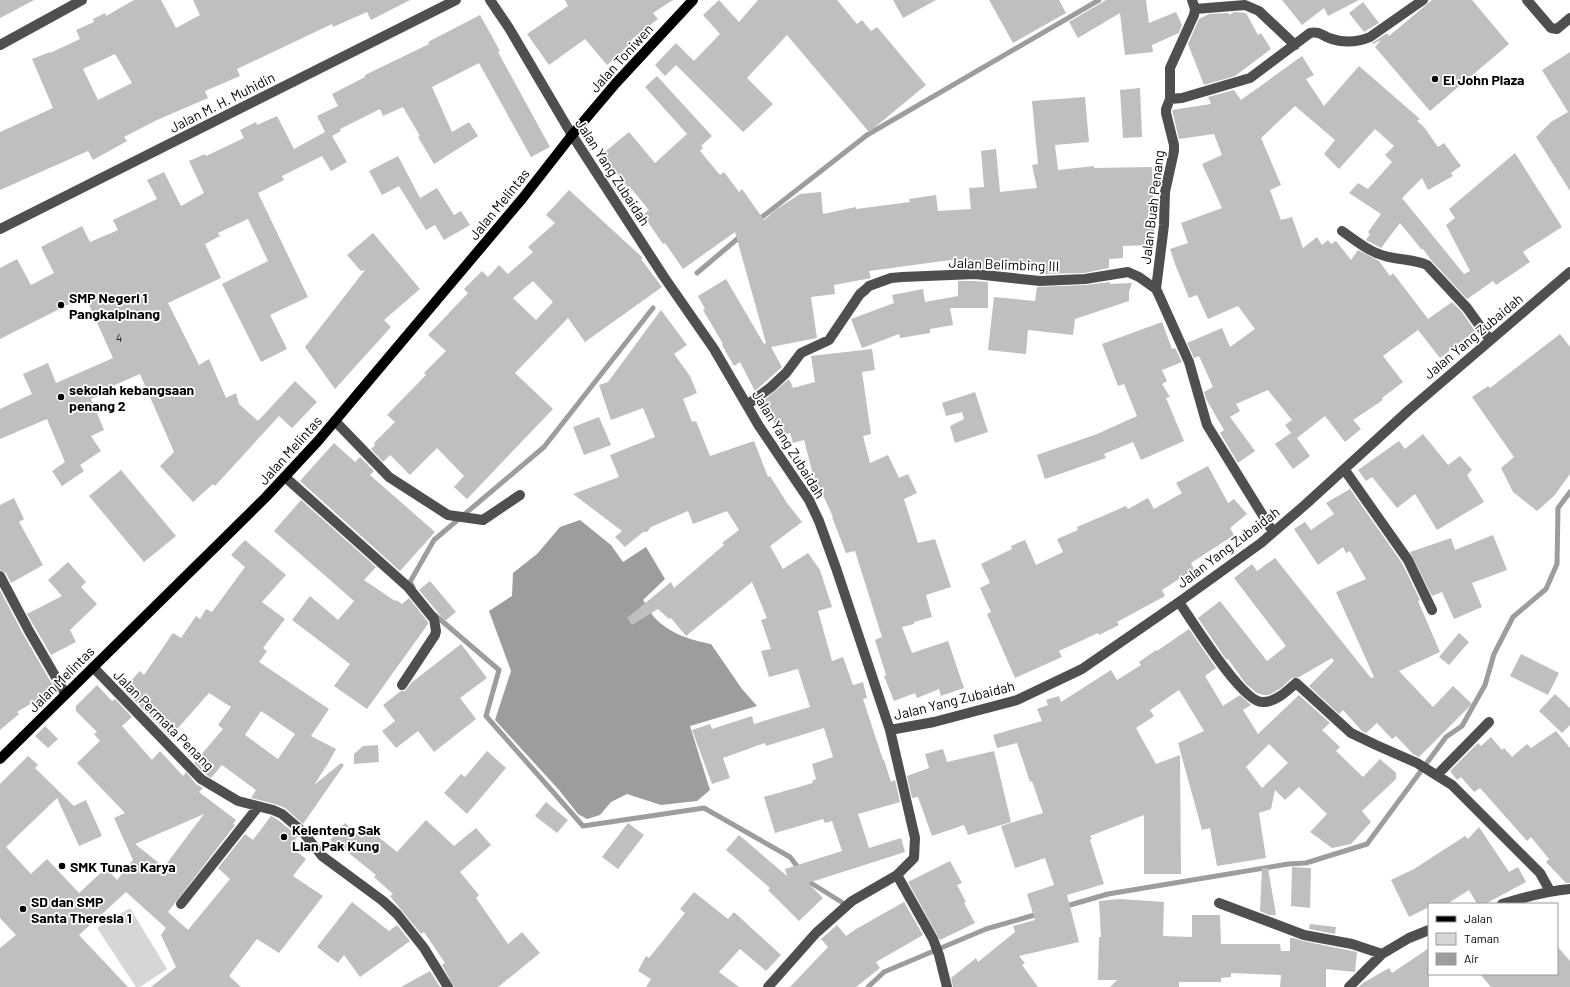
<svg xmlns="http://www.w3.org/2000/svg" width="1570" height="987" viewBox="0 0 1570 987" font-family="Barlow,sans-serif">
<rect width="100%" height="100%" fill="#fff"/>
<path fill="#d6d6d6" d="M130,908L167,969L140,987H136L97,928Z"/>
<path fill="#9d9d9d" d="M580,520L611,545L623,562L646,547L665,579L643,600C647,605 650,611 653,616C668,633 690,640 711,644L742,689L757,706L690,726L710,790L697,801L661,805L627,794L611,802L600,815L587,819L578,814L559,790L495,720L511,671L489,611L512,596L513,573L537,554L560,527Z"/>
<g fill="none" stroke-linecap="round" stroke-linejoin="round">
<path stroke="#9d9d9d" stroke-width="5" d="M757,221L867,135L1099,0
M697,273L742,235
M413,587L410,582L434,540L544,447L653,308
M435,615L499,670L486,716L583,826L704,808L790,857L800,870
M806,877L811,883L843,903
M1063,907L1108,894L1288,864L1306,863L1367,844L1446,737L1462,726L1485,685L1494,654L1513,617L1546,589L1557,564L1558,508L1570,492
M868,987L884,972L986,929L1038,914"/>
</g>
<path fill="#bfbfbf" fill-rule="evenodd" d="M0,0H34L0,18Z
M134,0H161L176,28L200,15L193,0H410L371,20L367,12L333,27L332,24L237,69L240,76L205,91L208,98L157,120L124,137L127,141L93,160L88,151L0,190V132L53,108L32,59L50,52V53L80,39L76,30L94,22L93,19L105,13L106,16ZM115,54L132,83L98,100L83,69Z
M565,0H673L653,13L658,19L631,40L632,42L607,65L585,39L549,65L527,34L568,6Z
M719,0L739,22L758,0H837L857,24L862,20L871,31L877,27L926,85L869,132L787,35L747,78L773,104L743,132L676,65L665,76L655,65L676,43L694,61L720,34L703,15Z
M893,0H936L903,18Z
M989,0H1059L1066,13L1013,43Z
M1106,0H1146L1149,23L1176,12L1182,25L1179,33L1152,45L1153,52L1125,55L1120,13L1078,38L1069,22Z
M1282,0H1359L1328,16L1324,8L1302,25Z
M1432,0H1472L1509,44L1430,111L1375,47L1381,40L1373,44L1372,43L1387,33L1389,36Z
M1363,2L1379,23L1364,32L1349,13Z
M1234,12L1246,13L1258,35L1261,33L1271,49L1235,76L1204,85L1188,44L1199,19L1209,14L1229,13V15Z
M480,15L500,51L498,52L550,147L531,157L479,63L432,87L452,132L469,122L478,136L434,164L418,137L420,136L403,107L383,116L380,109L340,129L341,131L332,136L347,162L331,171L322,156L282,176L284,180L258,193L308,297L270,315L287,349L261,362L222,284L268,261L248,219L218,233L220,236L205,244L221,278L168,303L199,365L209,359L226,398L236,393L239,404L258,421L295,381L317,402L292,428L279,416L215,486L213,484L193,502L160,466L174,452L140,374L108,388L110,391L91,399L104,430L91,436L101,451L80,465L84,471L62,486L52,471L65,462L47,419L0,439V409L32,394L23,374L48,363L56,383L113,358L85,296L0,339V268L17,259L31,285L54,273L41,247L82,226L90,242L118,230L113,220L157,199L147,180L164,172L181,206L204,193L189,161L205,154L206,156L244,138L240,130L256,122L257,125L277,116L294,149L325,132L317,116L338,106L332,94L365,77V75L429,44L428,42Z
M1570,52V191L1536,137L1551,122L1568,112L1542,70Z
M1302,56L1314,75L1306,79L1324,106L1359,66L1420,119L1417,121L1424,127L1438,147L1444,143L1461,166L1451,173L1453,176L1428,190L1422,178L1402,198L1464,274L1470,271L1446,225L1455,218L1449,209L1515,153L1562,227L1523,252L1530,262L1496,285L1493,281L1467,299L1431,260L1423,249L1422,250L1400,223L1381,248L1366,240L1370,234L1368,232L1381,214L1349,193L1358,183L1368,189L1392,162L1385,155L1394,146L1375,129L1339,169L1324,154L1335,140L1295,106L1261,138L1281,185L1270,190L1281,220L1292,217L1303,248L1317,237L1322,245L1328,240L1331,244L1336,241L1351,260L1358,250L1379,261L1390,276L1393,273L1428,319L1452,302L1462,312L1475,331L1440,358L1418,330L1383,356L1403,382L1382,398L1383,400L1353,420L1361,429L1345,442L1325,416L1297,438L1310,456L1293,469L1275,444L1291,433L1285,425L1292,420L1268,390L1236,404L1240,411L1230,417L1255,451L1238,463L1220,433L1224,430L1206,399L1204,392L1213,387L1199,356L1194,358L1187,343L1222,328L1230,347L1255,329L1238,306L1208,319L1197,295L1189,298L1175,264L1170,249L1188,243L1181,223L1222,208L1202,164L1222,155L1214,134L1179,139L1172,110L1211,104L1208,97L1234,90L1241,100Z
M657,76L712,136L701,146L703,148L700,151L720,175L724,172L739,192L742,189L764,220L777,209L800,194L821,192L823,214L856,207V209L910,202L909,199L936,195L938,211L971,209L969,188L984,187L981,151L996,149L1000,192L1037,188L1032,165L1038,164L1032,101L1085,97L1089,142L1055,145L1058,170L1094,166V168L1152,167L1155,245L1123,246V258L1109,259V268L1084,273L1038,274L1040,262L988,269L958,268V259L869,271L871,278L834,285L835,294L811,297L817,338L771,347L782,367L755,391L740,362L734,366L722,345L723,344L703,310L705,309L698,296L726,279L764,344L766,343L735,232L683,269L665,243L663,244L643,215L649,210L629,186L628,187L601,155L629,132L655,163L687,134L645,87Z
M1140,88L1142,137L1123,138L1120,90Z
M398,156L420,198L437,188L454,215L461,211L470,225L444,240L435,225L426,230L399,186L382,195L369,171Z
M569,190L643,258L641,259L662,287L585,342L568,318L515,373L553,409L467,499L454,487L464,476L437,448L410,475L390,455L383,462L371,449L375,445L374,443L395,422L387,415L426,375L424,373L446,351L428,335L468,293L464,289L482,271L488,277L499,265L508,274L533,252L528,247L555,223L546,215ZM533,281L553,302L536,320L513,298Z
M373,233L420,289L384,320L391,327L335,389L305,347L365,270L361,271L347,255Z
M958,281H975L988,282V308H950L953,325L930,329V333L900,338L899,334L862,348L851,319L894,303L892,295L923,289L925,302L958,296Z
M1110,282V284L1132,283L1129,292V301L1075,319L1073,335L1028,330L1026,354L988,350L994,297L1035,301L1037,287L1085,285Z
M661,310L687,345L674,354L690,376L697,393L683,399L692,422L696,421L710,456L754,441L768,477L770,476L787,503L802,522L770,546L783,569L808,553L820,570L832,607L818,611L832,661L843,657L853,685L863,682L867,698L863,699L883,760H884L891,782L895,780L900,802L858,814L869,848L901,838L905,852L808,883L823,898L799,921L768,890L770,888L726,850L739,835L787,876L785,869L842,851L832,821L825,823L823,819L775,833L764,797L813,783L812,781L816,779L812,764L833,757L824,728L766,746L765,743L723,758L730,778L712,784L692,730L710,724L712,729L752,716L754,724L810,707L798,669L769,677L761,651L771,649L761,620L767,618L752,582L686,636L671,618L669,619L658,609L632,625L627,618L671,582L674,588L724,545L722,543L739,530L727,511L693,524L688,511L651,527L647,532H643L625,547L615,537L622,531L573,494L619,477L610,455L655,437L643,408L611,420L599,385L608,382Z
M1162,322L1172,349L1175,348L1182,362L1162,370L1167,381L1162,384L1170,397L1166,398L1184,441L1141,460L1133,442L1104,454L1106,458L1045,479L1037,455L1097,434L1137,416L1124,384L1118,386L1102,344Z
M1560,334L1570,347V474L1554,496L1537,511L1513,492L1501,468L1514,457L1472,397L1488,386L1490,388Z
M872,349L875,370L862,372L871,434L863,436L870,463L888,455L899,478L908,474L917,493L904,499L918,543L935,539L951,587L926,595L932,617L914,622V624L902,627L912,653L948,641L964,688L941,696L939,689L917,698L915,693L894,701L884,676L886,675L875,640L882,637L855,551L846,553L832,517H833L814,475H813L804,440L793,443L790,433L782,436L762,402L789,379L793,388L815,382L811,356Z
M975,392L988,432L955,443L950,426L964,419L962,412L946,416L942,403Z
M599,417L611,445L584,455L573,427Z
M1423,434L1448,465L1460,456L1472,470L1467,475L1484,502L1437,530L1415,494L1397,508L1372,477L1366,481L1358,470L1399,441L1405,449Z
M334,443L355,462L360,457L374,471L370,475L435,532L400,571L300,481Z
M1208,466L1228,503L1234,499L1247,514L1230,528L1234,535L1191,563L1194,569L1162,590L1165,596L1117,622L1119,625L1099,635L1098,633L1059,651L1062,657L1015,678L987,614L991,612L980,588L990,583L981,564L1012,549L1011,546L1025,540L1036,565L1063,552L1057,539L1078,530L1077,527L1126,506L1128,509L1148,498L1154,509L1182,493L1176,483Z
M121,470L176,536L144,562L89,496Z
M1350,489L1402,563L1420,600L1418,601L1440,652L1399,671L1433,707L1453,686L1472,704L1419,757L1413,754L1396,736L1392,739L1377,723L1366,733L1362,731L1343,710L1339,714L1309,686L1334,661L1332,658L1299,677L1292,678L1281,688L1269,695H1263L1257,693L1246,684L1228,659L1227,660L1223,655L1198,618L1220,601L1267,661L1286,646L1234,578L1252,564L1257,571L1275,558L1371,678L1374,677L1336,592L1366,579L1350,551L1346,553L1343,547L1318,565L1294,529L1305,522L1311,530L1334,514L1326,503Z
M14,498L24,519L19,522L43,565L11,583L6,573L0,570V505Z
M301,500L376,567L364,580L395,601L396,600L402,604L409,598L428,622V624L367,709L334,686L350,664L292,620L310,596L338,620L354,601L274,531Z
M1493,535L1507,570L1472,583L1482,607L1454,619L1442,592L1432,596L1410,552L1451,538L1455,550Z
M245,540L286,575L262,602L285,619L263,648L267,651L259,662L329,709L311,736L336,749L327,765L314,785L341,763L344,765L303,824L285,808L275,804L251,798L256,790L222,765L211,778L205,774L194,763L223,729L218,725L231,707L209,693L170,737L123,689L140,671L144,675L173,633L181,638L196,616L200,619L206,609L212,612L245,567L231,555ZM261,711L295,734L278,759L245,735Z
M68,562L86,582L81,587L97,604L70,630L76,642L51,655L27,614L62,596L48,580Z
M430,581L456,612L445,621L419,590Z
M0,590L23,634L55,689L17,712L19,714L0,730Z
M1189,629L1216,668L1205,676L1223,706L1240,695L1251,705L1243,710L1258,734L1299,695L1330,723L1322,730L1340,747L1336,751L1363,777L1380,759L1396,773V779L1362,811L1371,822L1351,844L1332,848L1310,832L1327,814L1299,787L1285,800L1275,790L1271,809L1259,813L1266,858L1217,866L1210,828L1202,830L1178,743L1204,731L1179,690L1150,710L1154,716L1136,728L1156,764L1180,755L1181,874H1144V815L1090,836L1092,839L1090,840L1104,884L1067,895L1079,942L1019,956L1025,963L1022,965L1038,987H953L951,978L976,958L978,962L1015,932L1013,926L1035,920L1027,894L1054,885L1045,858L1015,868L1001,826L1043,813L1032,781L1030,782L1017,743L997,748L993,735L1042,721L1037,709L1048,705L1046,700L1059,696L1061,702L1111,670L1117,680L1141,665L1139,662L1156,650L1157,651ZM1269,744L1288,763L1262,788L1246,767Z
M1459,633L1469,642L1449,665L1439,657Z
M461,644L487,678L460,698L476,719L434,752L418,731L396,748L382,731L395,721L383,705L401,691H405L411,683Z
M1521,654L1559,673L1548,695L1510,676Z
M97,685L112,701L115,699L132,717L122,726L152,760L160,751L183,776L186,772L196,784L203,788L199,792L236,820L233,824L235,825L168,912L188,930L230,879L218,868L245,834L253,840L271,816L278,820L298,836L290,846L306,859L293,876L323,896L279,953L257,939L229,976L241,987H151L176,967L161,935L166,928L126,892L79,935L128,987H0V948L16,935L0,918V784L28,756L38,765L35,768L74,806L86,800L102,836L79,846L57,798L6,847L31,874L47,859L79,893L106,868L117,880L133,860L114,818L125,813L77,763L100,741L94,734L97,732L76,711V706ZM204,814L164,867L135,844Z
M1555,694L1570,708V725L1562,733L1539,711Z
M45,726L58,739L48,748L35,736Z
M1556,731L1570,748V883H1566L1546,862L1549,859L1531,837L1527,841L1480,788L1474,792L1461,777L1457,780L1450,771L1478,743L1481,746L1491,737L1502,750L1504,748L1512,757L1527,744L1531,748Z
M378,745L379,762L354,764V754L363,746Z
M943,749L947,762L994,751L1011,822L968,835L964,825L932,836L918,797L912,798L907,776L929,768L925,754Z
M487,751L506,768L467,814L444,793L461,774L465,777Z
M546,802L568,820L557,833L535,816Z
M426,820L454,846L476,828L491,845L460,872L479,895L476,898L508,944L522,932L540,953L498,987H454L442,965L445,963L424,932L421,934L390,896L393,894L374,877L376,875L345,850L343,852L330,840L345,823L362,838L369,829L397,852Z
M628,823L644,835L618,869L602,857Z
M1479,827L1509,872L1518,867L1526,882L1485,904H1477L1469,890L1447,904H1429V907L1409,917L1391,880L1414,869L1465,836L1468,839Z
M950,861L962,883L957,885L966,902L964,903L975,923L940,940L908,882Z
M1292,867L1311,868L1310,908L1291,906Z
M1262,868H1268L1276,915H1269L1260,911Z
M694,892L728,919L734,912L781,955L766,971L740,949L719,972L739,987H646L651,979L638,971L646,956L649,958L685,913L680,909Z
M1120,899L1164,902L1163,936L1192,937V915H1220L1221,944H1280L1281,951H1290V938H1294L1303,941L1357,952L1355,972L1326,969V987H1280L1281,975L1231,973V977L1221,978V982H1179V987H1110L1117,980H1098L1099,937H1101L1099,901Z
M352,902L389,931L397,925L410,941L360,977L344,955L338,963L317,947Z
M904,902L923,935L876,962L880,968L856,987H790L828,947L821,939L837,925L846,936L856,929Z
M1310,924L1336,927L1335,934L1309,929Z
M1557,946L1570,961V987H1491L1480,974H1557Z
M1429,948V987H1358L1363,983L1389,968L1392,973Z
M430,971L440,987H401Z"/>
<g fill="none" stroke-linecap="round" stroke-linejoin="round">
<path stroke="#4f4f4f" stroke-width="10" d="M490,0L509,28L572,135L664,277L714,349L759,426L809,500L819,521L836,568L890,730L934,722L1017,700L1082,669L1179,602L1261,543L1306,504L1409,410L1570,272
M1527,0L1551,28L1557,29L1570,18
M1195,9L1245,5L1259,11L1295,45
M0,45L82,0
M1170,99V68L1194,15L1195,9L1192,0
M0,229L456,0
M1342,231C1355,240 1369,252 1385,256C1398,260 1414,259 1427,265L1467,308L1490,340
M1156,289L1164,225L1165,192L1174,151V145L1166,113V109L1170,99L1182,98L1250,78L1310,33C1318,31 1322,35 1329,38C1343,43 1356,43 1370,37L1423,0
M747,405L771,387L786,373L801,353L829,340L860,294L865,290L869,286L891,278L902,277L975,274L1040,281L1085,279L1128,272L1139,277L1156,289L1158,293L1189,362L1207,425L1273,532
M335,421L389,477L448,515L483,520L520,495
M1344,469L1408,560L1432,610
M285,477L408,587L434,619L436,631L435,635L402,685
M0,576L29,631L65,693
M1179,602C1192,621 1242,702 1262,702C1275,703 1287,691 1296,683L1351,733L1376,745L1417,763L1452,785L1540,873L1550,891
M93,667L201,779L238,801L273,810L282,814L302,831L322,856L383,901L397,914L424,948L448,987
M1437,775L1489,722
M897,875L933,939L939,955L947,987
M1219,903L1304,935L1352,944L1382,954
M181,904L258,807
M1502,904C1525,897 1546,891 1570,889
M768,987L816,933L852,901L897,875L914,858L915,838L890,730
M1349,987L1382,954L1409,938L1429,930"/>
<path stroke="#000" stroke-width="10" d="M0,759L265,498L318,441L522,199L572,135L616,83L693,0"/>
</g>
<g fill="#000" stroke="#fff" stroke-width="1.5">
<circle cx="1435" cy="79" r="4"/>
<circle cx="61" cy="305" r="4"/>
<circle cx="61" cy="397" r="4"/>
<circle cx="284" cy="837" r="4"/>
<circle cx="62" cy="866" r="4"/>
<circle cx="23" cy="909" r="4"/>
</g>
<g text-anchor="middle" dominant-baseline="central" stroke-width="3.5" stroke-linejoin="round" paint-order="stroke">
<g font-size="12" fill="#303030">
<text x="119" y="337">4</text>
</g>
<g font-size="14" fill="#000" stroke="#fff">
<text transform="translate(621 58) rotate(-48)">Jalan Toniwen</text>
<text transform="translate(222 102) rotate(-27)">Jalan M. H. Muhidin</text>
<text transform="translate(613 172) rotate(57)">Jalan Yang Zubaidah</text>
<text transform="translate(499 204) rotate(-51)">Jalan Melintas</text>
<text transform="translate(1152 207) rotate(-83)">Jalan Buah Penang</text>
<text transform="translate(1004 264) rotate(2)">Jalan Belimbing III</text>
<text transform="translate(1473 336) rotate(-40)">Jalan Yang Zubaidah</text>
<text transform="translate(789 444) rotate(58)">Jalan Yang Zubaidah</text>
<text transform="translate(290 450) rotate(-48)">Jalan Melintas</text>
<text transform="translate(1228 547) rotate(-37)">Jalan Yang Zubaidah</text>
<text transform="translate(61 679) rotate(-45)">Jalan Melintas</text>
<text transform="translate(954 700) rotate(-14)">Jalan Yang Zubaidah</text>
<text transform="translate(164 720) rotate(45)">Jalan Permata Penang</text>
</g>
<g font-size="14" font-weight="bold" fill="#000" stroke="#fff" text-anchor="start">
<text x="1443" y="79">El John Plaza</text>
<text x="69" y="297">SMP Negeri 1<tspan x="69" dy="16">Pangkalpinang</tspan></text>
<text x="69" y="389">sekolah kebangsaan<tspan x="69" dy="16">penang 2</tspan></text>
<text x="292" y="829">Kelenteng Sak<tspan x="292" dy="16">Lian Pak Kung</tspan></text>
<text x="70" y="866">SMK Tunas Karya</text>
<text x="31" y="901">SD dan SMP<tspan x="31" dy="16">Santa Theresia 1</tspan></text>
</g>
</g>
<rect x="1428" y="903" width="130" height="72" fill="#ffffff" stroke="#999999"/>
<rect x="1436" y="916" width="20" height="6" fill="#000000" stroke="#999999"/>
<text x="1464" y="923" font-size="12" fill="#000000">Jalan</text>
<rect x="1436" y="933" width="20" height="12" fill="#d6d6d6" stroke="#999999"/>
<text x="1464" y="943" font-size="12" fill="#000000">Taman</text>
<rect x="1436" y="953" width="20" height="12" fill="#9d9d9d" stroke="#999999"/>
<text x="1464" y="963" font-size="12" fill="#000000">Air</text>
</svg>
